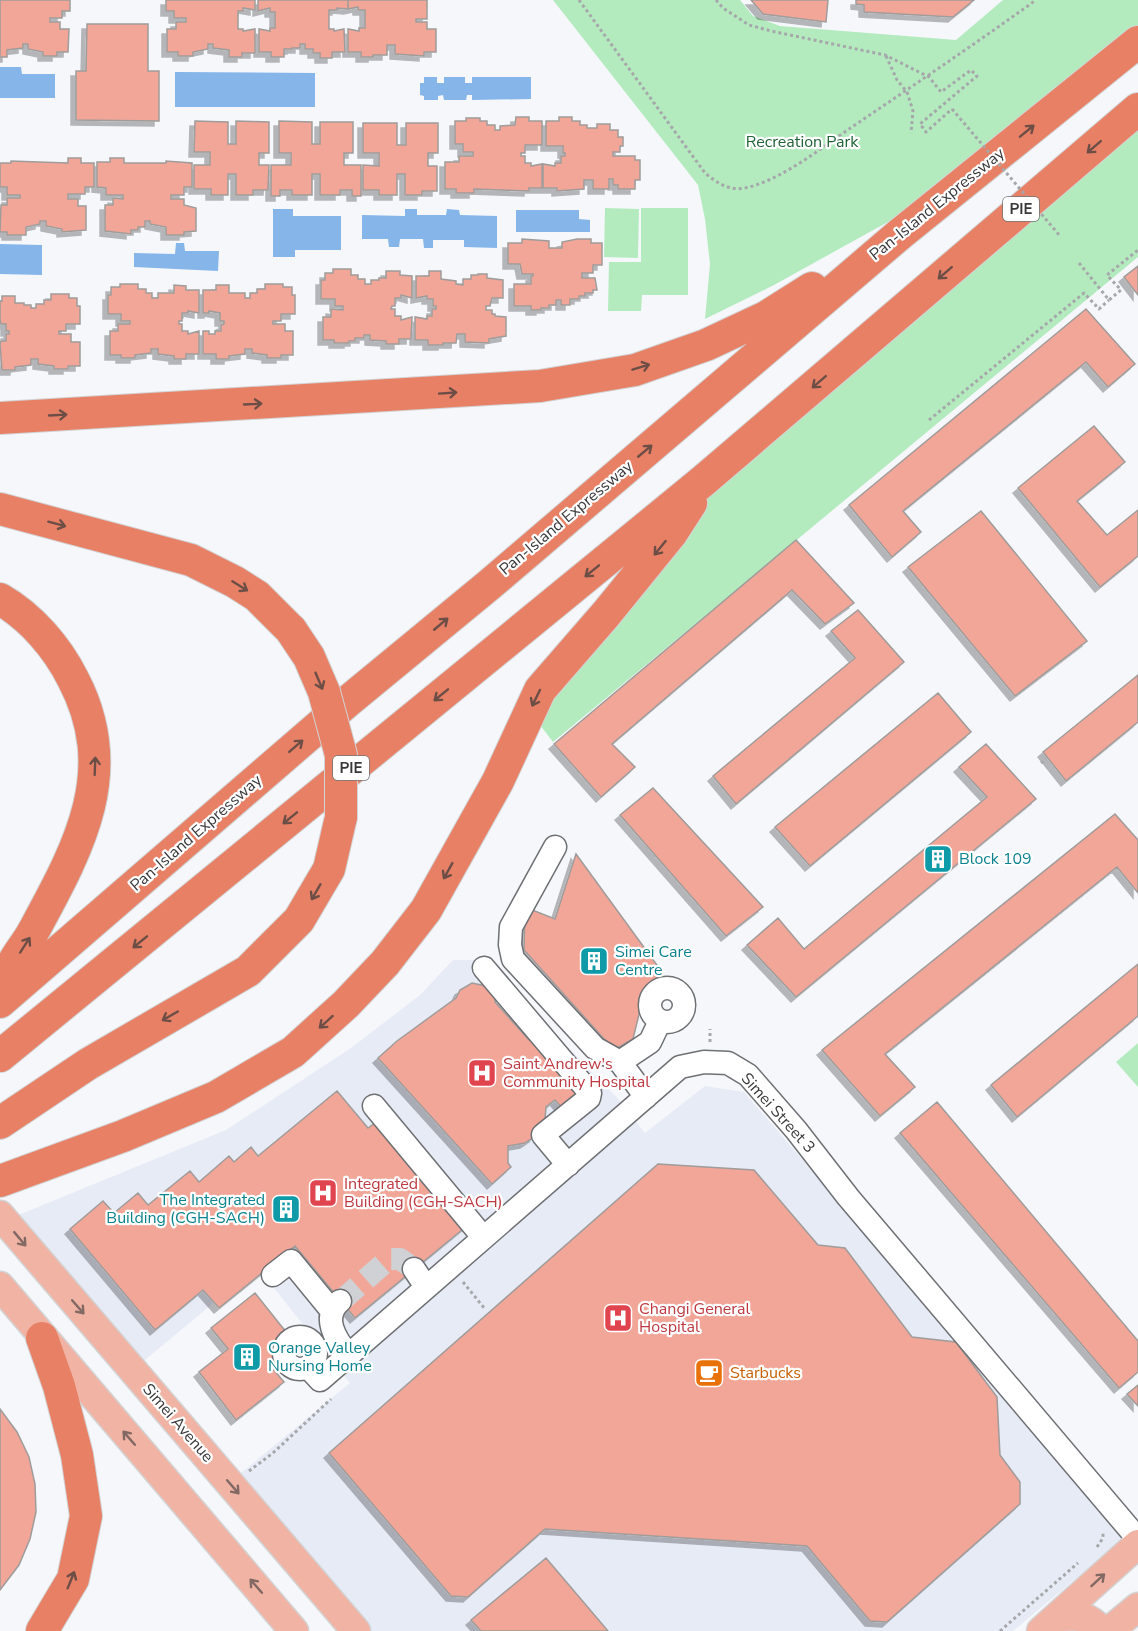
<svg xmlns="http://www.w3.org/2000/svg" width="1138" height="1631" viewBox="0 0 1138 1631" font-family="'Nunito Sans',sans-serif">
<defs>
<filter id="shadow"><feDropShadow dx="-5" dy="5" stdDeviation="0" flood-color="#0004"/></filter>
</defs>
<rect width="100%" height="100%" fill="#f6f7fb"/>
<path fill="#e6ebf6" d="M453,960H483L617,1098L645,1133L705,1086L744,1092L1127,1536L1013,1631H366L235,1478L350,1383L257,1267L140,1364L16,1216L226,1130L351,1048L420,995Z"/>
<path fill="#b3ebbe" d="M553,0H740L753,16L780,26L956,40L1003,0H1138V25L942,192L774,285L705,319L710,264L705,219L698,185Z
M1138,114V257L553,742L537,721L690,509Z
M605,208L639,209L638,258L604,257Z
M641,208H688V295H642L641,311H608L609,262H641Z
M1138,1043V1087L1116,1062Z"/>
<path fill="#85b5e9" d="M0,67H21L22,74H55V98H0Z
M175,72L315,73V107H175Z
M424,77H437V83H444V77H465V83H472V77H531V99L472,100V95H467L466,100H444L443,95L438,96V100H424V96L420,95V83H424Z
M273,209H293V216H341V250H295V257H273Z
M405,209H417V215H446L447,209L459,210L460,215L497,216V248L464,247V240H433V248H424L423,239H400L399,247H389L388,239H362V215L405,216Z
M516,210H579V219L590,220V232H516Z
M176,243H184L185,251H219L218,271L134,267V253L175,254Z
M0,244L42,245V275L0,274Z"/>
<path fill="#f1a698" stroke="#a09c9b" stroke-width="1.5" filter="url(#shadow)" d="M0,0H70V11H62V18H50V22H60V29H69L68,52H57V56H43V52L28,49V44H23V48L7,50V57H0Z
M166,0H255V10L243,8V11H238V29H243V31L255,29V53H242V57H229V50L213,48V44H208V49L193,52V56H178V52H167V29H176V22H186V18H174V11H166Z
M258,0H348V9L337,8V10H329V29H334V31L344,29L345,52H332V58H320V53H313V49H305V44H300V48H292V49H284V57H271V52H259V29L270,31V28H275V12H270V8L258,11Z
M348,0H427V19H416V22H427V29H436V52H424V56L395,54V45H387V55H373V57H361V52H348V29L359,31V28H365V10H358V7L348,9Z
M751,0H828L826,22L763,14Z
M856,0H974L953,17L864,12V5L856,4Z
M87,24H148V71H159V121L76,120V71H86Z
M516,117H529V121H542V145H525V153H521V156H525V163H531V166L542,164V188H529V191L474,189V193H456V189H445V162H459V156H473V152H463V144H455V121H466V118H480V121H487V125H495V130H500V126L515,125Z
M559,117H572V121H580V125H587V128H597V124H610V130H618V137H623V146H620V152H613V156H635V160H640V180H635V189H618V185H613V179H609V189H593V180H584V189L557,191V188H543V164L555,166V163H561V156H565V153H563V146H546V121H559Z
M195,121L228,122V144H236V121L269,122V153H259V165H269L268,190H253V195H236V174H228V195H211V189H194V165H210V152H194Z
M279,121L312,122V144H320V122H353V153H344V165H361V196H352V190H340V195H320V174H312V195H292V190H280V196H271V165H291V153H279Z
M363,123H397V145H406V123H438V153H428V166H437V191H422V195H405V174H397V195H379V190H363V165L379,166V153H363Z
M68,158H81V163H94V187H85V194H68V199H78V206H86V230L62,232V229L46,226V221H40V224L26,227V235H7V232H0L1,205H7V198H20V195H7V187H0V163H11V161L68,163Z
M110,158H124V163H166V161L192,163V187H184V195H171V199H184V205L196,208V231L184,232V235H166V227L150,224V221H145V227H138V230H131V234L105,231V205H113V198L123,199V195H106V188L97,187V162H110Z
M522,239L549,241V248H562V242L577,239H591V243H602V265H593V273H582V278H595L597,290H593V293H585V296H579V299H570V305H561V300H556V305H549V308H541V310H531V306H514V284H531V276H533V274H522L520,264H508V243H522Z
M1138,266V295L1124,277Z
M333,269H351V275H358V279H365V284H371V280H379V278H386V271H400V275L412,276V298L401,295V298H395V306H392L391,309H395V316H401V320L412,317L411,339H399V344H386V341L370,340V335H364V338H355V341H349V343H334V340H323V317H331V309L343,310V306H335V299H321V280H325V273H333Z
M429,271H441V279L456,281V284L463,285V279H471V275H478V274H487V278L503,280V298H492L490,306H486V310H492V314H495V316L506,317V336L489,339V343L465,342V334H457L456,343H443V345H428V340H415V317L427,319V316H432V309H436V306H433V299H427V296L416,298V276H429Z
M120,284H138V289H146V293H152V298H158V293H174V285L186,286V290H199V313L188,311V313H182V321H179V324H182V331H188V334L199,331V354H186V359H174V356L158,354V349H151V353L135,355V358H121V355H110V331H118V324H130V321H121V314H108V295H111V287H120Z
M265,284H283V287H292V295H295V314H281V321H273V324H285V331H293V355H281V358H267V355L252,353V349H245V354L229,356V359H216V354H203V331H209V334H215V331H221V325L224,324V321H220V313L209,311V313H203V290H216V285H229V293H245V298H250V293H257V289H265Z
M51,294H69V298H77V306H80V324H66V331H59V334H71V342H80V366H68V369H54V366L38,364V359H31V365L15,367V370H2L0,344L1,341H6V334H9V331H6V324H1L0,320V301H2V296H15V303H24V305H31V308H36V304H44V300H51Z
M1086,309L1135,364L1108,387L1086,362L903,511L921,532L892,557L849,505Z
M1094,426L1125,462L1077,501L1107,535L1138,510V556L1100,587L1018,488Z
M981,511L1087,641L1015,696L908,567Z
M796,540L854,603L825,624L792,590L612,744L635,767L601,797L554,744Z
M858,610L904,662L736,804L713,776L855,658L831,631Z
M1138,675V722L1066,781L1043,752Z
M938,693L971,732L810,866L775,827Z
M986,744L1036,799L796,997L747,945L778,918L804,949L987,797L959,767Z
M653,788L763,907L726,936L620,815Z
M1115,814L1138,840V893L1117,867L885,1054L915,1087L880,1116L822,1050Z
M576,854L662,972L644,994L633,1039L614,1050L524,950L525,907L555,919Z
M1138,964V1016L1017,1117L991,1085Z
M472,983L486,986L495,997V1002L529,1040L533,1036L583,1090L563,1109L555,1100L546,1107L545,1120L534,1137L525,1143L508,1146V1163L511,1167L492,1184L378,1058L397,1041L456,998L460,990Z
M337,1091L368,1128L379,1120L468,1225L355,1318L295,1246L219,1308L203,1290L155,1330L70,1229L103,1201L114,1213L138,1193L148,1205L190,1171L199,1182L229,1156L234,1162L251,1147L258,1156Z
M937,1102L1138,1341V1372L1119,1388L900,1133Z
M658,1164L754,1170L818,1245L845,1248L912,1337L956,1342L997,1397L1000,1455L1020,1482V1504L887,1622L870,1621L807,1546L545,1529L468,1597L451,1596L329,1453Z
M255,1293L294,1342L268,1363L284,1382L236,1420L199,1372L228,1349L211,1328Z
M1138,1385V1406L1127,1394Z
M0,1409L17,1432L29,1457L35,1484L36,1512L30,1539L19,1565L0,1590Z
M546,1558L608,1631H481L471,1620Z"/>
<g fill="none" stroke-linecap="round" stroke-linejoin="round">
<path stroke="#d0d1d4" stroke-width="22" stroke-dasharray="22 11" stroke-linecap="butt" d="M341,1301L389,1259H400L414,1269"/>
<g stroke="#6e7073" stroke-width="25">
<path id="minor" d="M555,847L511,927L510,945L513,959L595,1048L620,1062L646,1097
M484,968L590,1093L589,1098L543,1135L568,1165
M650 1005a17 17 0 1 1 34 0a17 17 0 1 1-34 0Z
M620,1062L650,1042L660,1021
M374,1106L483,1237
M414,1269L426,1287
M273,1275L291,1261L332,1311
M340,1301C321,1317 336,1340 348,1354
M284 1353a16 16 0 1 1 32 0a16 16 0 1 1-32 0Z
M308,1367L320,1380L680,1067L704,1062L728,1063L748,1075L796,1130L848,1197L1138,1539"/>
</g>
<g stroke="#d3d3d4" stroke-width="31">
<path id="major" d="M0,1215L356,1631
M0,1286L294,1631
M1058,1617C1080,1616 1087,1614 1102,1631
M1041,1631L1138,1544
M1109,1631L1138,1607"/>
</g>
<g stroke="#d3d3d4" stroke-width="34">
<path id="highway" d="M0,418L540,386L635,370L706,345L766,317L812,288
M0,509L191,560L235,582L257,596L291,630
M0,599C31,617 57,647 73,679C122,772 78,849 33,932C27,943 19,952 13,963C7,973 4,986 0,997
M0,1002L347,702L489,585L900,234L1138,42
M0,1056L703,481L1138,109
M0,1123L88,1064L248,971L299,920L329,869L341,817
M0,1181L123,1136L216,1097L293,1052L346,1004L385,963L426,910L498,781L540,690L606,614L671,534L691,503
M42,1338L59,1386L77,1455L86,1516L73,1579L42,1631"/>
</g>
<path stroke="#a6a7aa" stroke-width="3" stroke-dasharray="3 3" stroke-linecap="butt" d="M579,0L705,173C717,183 729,191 745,188C782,180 821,148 852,127C914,85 975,44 1036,0
M716,0L723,8L749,25L771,31L885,55L929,77L941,92L971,70L977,76L920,124L926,132L952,109
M886,56L897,80L907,92L913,111L911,133
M1079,263L1109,300L1121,290L1107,275L1138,250
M929,420L1084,293L1099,309L1109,300
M1041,763L1046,759
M710,1042V1029
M463,1282L485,1309
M249,1471L273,1453L331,1399
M1097,1547L1103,1538V1532
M1000,1631L1078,1563"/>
<use href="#minor" stroke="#fff" stroke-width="22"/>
<use href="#major" stroke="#f1b3a3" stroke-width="28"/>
<use href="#highway" stroke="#e78065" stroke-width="32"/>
<g stroke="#d3d3d4" stroke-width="34" stroke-linecap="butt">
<path id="highway-bridge" d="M291,630L309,657L324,692L341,755V817"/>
</g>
<path stroke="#a6a7aa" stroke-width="3" stroke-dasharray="3 3" stroke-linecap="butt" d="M952,109L1060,236"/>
<use href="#highway-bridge" stroke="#e78065" stroke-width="32"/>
</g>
<defs><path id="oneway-shaft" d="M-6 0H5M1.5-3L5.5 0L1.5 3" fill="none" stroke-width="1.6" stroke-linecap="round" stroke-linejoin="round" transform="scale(1.5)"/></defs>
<g stroke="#6d4e47">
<use href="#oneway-shaft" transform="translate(1027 131) rotate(-39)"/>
<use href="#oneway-shaft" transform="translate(1094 147) rotate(139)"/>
<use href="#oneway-shaft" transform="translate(945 273) rotate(139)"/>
<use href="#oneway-shaft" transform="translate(641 367) rotate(-17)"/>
<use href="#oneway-shaft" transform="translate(819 382) rotate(139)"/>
<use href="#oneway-shaft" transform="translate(448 393) rotate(-4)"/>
<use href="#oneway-shaft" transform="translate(253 404) rotate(-3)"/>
<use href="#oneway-shaft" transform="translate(58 415) rotate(-3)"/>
<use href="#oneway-shaft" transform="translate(645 451) rotate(-40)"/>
<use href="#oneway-shaft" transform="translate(57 524) rotate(15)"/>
<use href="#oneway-shaft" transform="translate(660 548) rotate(129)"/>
<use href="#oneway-shaft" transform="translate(592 571) rotate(141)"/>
<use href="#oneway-shaft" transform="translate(240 586) rotate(32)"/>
<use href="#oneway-shaft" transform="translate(441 624) rotate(-40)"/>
<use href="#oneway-shaft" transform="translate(319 681) rotate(67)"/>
<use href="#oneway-shaft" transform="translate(441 695) rotate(141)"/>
<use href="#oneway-shaft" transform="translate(536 698) rotate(116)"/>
<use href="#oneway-shaft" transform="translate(296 746) rotate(-41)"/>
<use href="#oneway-shaft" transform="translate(95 766) rotate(-88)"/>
<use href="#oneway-shaft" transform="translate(290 818) rotate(141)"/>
<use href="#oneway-shaft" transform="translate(448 871) rotate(119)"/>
<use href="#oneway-shaft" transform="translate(316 892) rotate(120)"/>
<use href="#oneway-shaft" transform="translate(140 942) rotate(141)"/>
<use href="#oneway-shaft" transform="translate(25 945) rotate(-57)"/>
<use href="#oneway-shaft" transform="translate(170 1016) rotate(150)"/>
<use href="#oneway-shaft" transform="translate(326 1022) rotate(138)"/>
<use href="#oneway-shaft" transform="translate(71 1580) rotate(-68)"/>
</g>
<g stroke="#826964">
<use href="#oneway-shaft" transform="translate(20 1239) rotate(50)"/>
<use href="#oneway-shaft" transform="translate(78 1307) rotate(49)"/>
<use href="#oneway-shaft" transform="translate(129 1438) rotate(-131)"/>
<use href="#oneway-shaft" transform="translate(233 1487) rotate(49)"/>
<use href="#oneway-shaft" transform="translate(1098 1580) rotate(-43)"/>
<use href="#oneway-shaft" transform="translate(256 1586) rotate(-131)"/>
</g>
<defs>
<g id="building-square" transform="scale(1.5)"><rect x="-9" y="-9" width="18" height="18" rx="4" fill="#0f9aa8" stroke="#fff"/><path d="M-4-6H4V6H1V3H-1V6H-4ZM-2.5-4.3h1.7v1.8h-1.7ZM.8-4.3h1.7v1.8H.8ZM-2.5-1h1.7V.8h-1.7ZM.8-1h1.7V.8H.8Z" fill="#fff"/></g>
<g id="hospital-square" transform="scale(1.5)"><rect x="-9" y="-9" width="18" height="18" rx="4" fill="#e0444e" stroke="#fff"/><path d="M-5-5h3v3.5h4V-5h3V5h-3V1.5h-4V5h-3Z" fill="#fff"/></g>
<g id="cafe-square" transform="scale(1.5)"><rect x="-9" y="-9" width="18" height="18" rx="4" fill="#e8710a" stroke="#fff"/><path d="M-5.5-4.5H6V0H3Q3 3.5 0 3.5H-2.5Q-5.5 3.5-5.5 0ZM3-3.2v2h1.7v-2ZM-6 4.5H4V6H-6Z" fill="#fff"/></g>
</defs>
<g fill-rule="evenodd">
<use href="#building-square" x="938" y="859"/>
<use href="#building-square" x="594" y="961"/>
<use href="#hospital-square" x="482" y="1073"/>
<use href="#hospital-square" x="323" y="1193"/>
<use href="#building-square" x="286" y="1209"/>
<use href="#hospital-square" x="618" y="1318"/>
<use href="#building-square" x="247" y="1357"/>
<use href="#cafe-square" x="709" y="1373"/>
</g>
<g text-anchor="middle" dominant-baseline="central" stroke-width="4.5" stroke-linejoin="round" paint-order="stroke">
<g fill="#fff" stroke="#747475" stroke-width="1.5">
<rect x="1003" y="197" width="36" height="24" rx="4.5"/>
<rect x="333" y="756" width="36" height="24" rx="4.5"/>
</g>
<g font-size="15" font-weight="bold" fill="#38383a">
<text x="1021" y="209">PIE</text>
<text x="351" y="768">PIE</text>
</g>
<g font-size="16" fill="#216236" stroke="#fff">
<text x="802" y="142">Recreation Park</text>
</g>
<g font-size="16" fill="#38383a" stroke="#fff">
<text transform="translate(937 204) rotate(-39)">Pan-Island Expressway</text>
<text transform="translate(566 518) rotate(-40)">Pan-Island Expressway</text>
<text transform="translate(196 833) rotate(-41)">Pan-Island Expressway</text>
<text transform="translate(778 1113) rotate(48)">Simei Street 3</text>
<text transform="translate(178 1423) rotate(49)">Simei Avenue</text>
</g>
<g font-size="16" fill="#0d838f" stroke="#fff" text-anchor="start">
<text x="959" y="859">Block 109</text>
<text x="615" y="952">Simei Care<tspan x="615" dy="18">Centre</tspan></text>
<text x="265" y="1200" text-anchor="end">The Integrated<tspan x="265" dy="18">Building (CGH-SACH)</tspan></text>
<text x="268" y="1348">Orange Valley<tspan x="268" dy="18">Nursing Home</tspan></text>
</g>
<g font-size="16" fill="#be3a42" stroke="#fff" text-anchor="start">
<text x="503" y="1064">Saint Andrew's<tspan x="503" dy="18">Community Hospital</tspan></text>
<text x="344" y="1184">Integrated<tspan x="344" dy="18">Building (CGH-SACH)</tspan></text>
<text x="639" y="1309">Changi General<tspan x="639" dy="18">Hospital</tspan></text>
</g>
<g font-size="16" fill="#c56008" stroke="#fff" text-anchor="start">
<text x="730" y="1373">Starbucks</text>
</g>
</g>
</svg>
